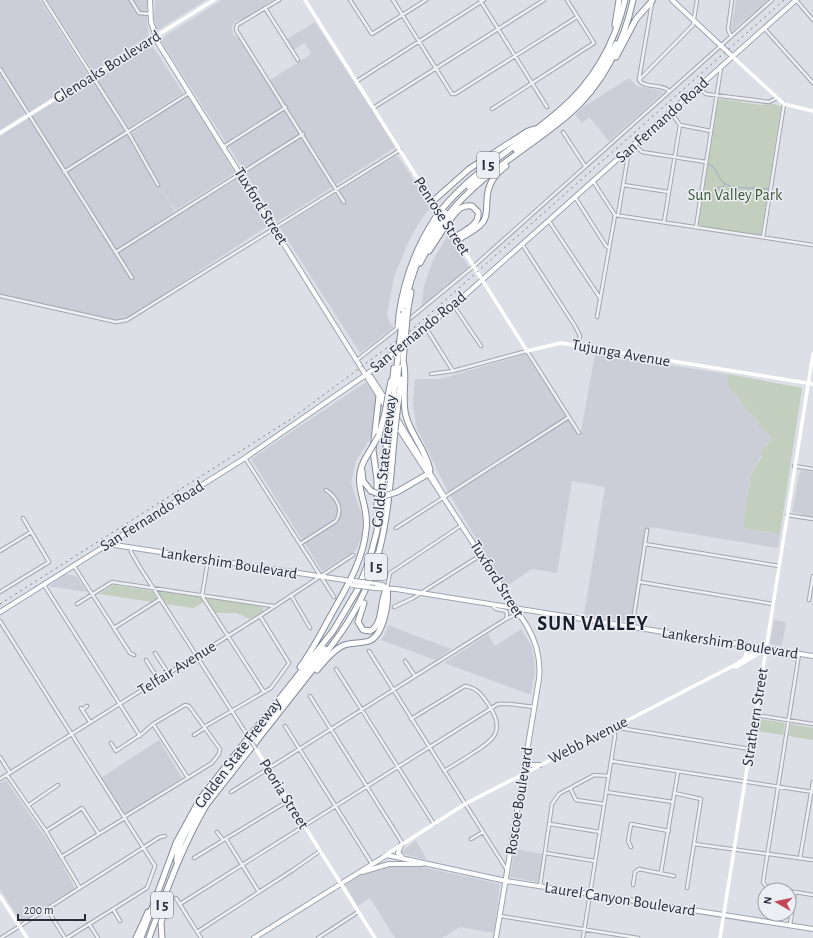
<svg xmlns="http://www.w3.org/2000/svg" width="813" height="938" viewBox="0 0 813 938" font-family="'Alegreya Sans',sans-serif">
<rect width="100%" height="100%" fill="#dcdfe5"/>
<path fill="#cbced6" d="M0,0H40L88,75L30,112L0,65Z
M47,0H147V21L149,36L93,71Z
M155,0H206L158,30L156,28L154,18Z
M222,0H273L243,19L235,21L232,27L233,35L238,38L267,82L311,54L305,43L293,50L287,39L315,22L396,147L277,222L161,41L162,38Z
M736,0H768L732,31L731,30Z
M152,45L183,93L128,128L97,79Z
M0,74L25,114L0,130Z
M92,78L126,131L65,171L31,116Z
M629,78L637,86L663,91V93L609,141L589,117L582,123L575,115L583,107Z
M189,94L235,173L176,210L160,187L131,134Z
M30,117L115,253L179,213L238,178L266,225V227L133,315L122,320H112L0,295V136Z
M127,134L175,211L116,252L65,172Z
M396,156H398L432,208L427,211L417,226L407,245L394,277L387,315L390,323L394,327L360,353L280,228Z
M448,235L469,267L421,308L424,286L433,260Z
M526,354L580,437L595,354L728,374L727,382L729,388L738,397L745,408L758,421L760,427L770,435V441L766,444L751,477L743,528L780,534L778,548L650,527L635,623L584,615L605,487L572,481L557,573L532,569L505,587L447,490L416,426L413,404L415,379H440Z
M366,382L376,396L371,437L356,461L351,483L362,516L363,533L356,550L322,571L251,459Z
M800,470L813,472V517L792,512Z
M67,574L76,576L87,592L48,586Z
M774,620L786,622L782,646L770,644Z
M388,625L451,649L436,660L381,640L385,634Z
M521,629L531,645L534,659L535,670L531,695L444,663L488,634L495,646Z
M159,740L182,778L125,815L101,778Z
M6,780L56,853L75,888L21,922L0,889V783Z
M416,840L427,860L400,853Z
M515,849L543,854L538,882L510,877Z
M399,865L418,866L500,884L494,933L460,927L442,938H395L370,898L358,906L345,885L366,872Z"/>
<path fill="#c2cfbe" d="M721,99L762,105C768,104 775,102 781,107L761,236L698,226L718,101Z
M728,374L802,388L780,534L743,528L751,476L761,458V452L770,441V435L759,426L758,421L745,408L738,397L729,388L727,382Z
M113,585L152,591L157,599L152,602L99,594Z
M160,590L201,597L204,602L193,608L166,604L158,592Z
M208,598L263,607V611L250,619L237,613H215L207,600Z
M760,719L785,723L783,735L756,731Z
M791,724L813,728V740L789,736Z"/>
<g fill="none" stroke-linecap="round" stroke-linejoin="round">
<path stroke="#99acc3" stroke-width="1" d="M708,164C718,167 717,178 724,183C731,190 758,187 768,189
M715,188H721L725,184"/>
<g stroke="#a2a6ae" stroke-width="4.5">
<path id="street" d="M44,0L128,132L158,185
M131,0L139,13L150,14
M279,0L237,25L236,30L344,202
M350,0L372,34L426,0
M393,0L452,94H455L577,17
M480,0L547,107
M796,0L813,20
M265,8L298,60
M764,28L813,83
M731,37L728,29L732,0
M0,69L132,278
M639,79L652,3
M639,80L693,25L697,0
M639,80C645,89 662,83 669,91
M357,81L484,0
M699,88L706,94L769,102L777,98
M373,108L544,0
M492,109L594,43L567,0
M671,112L680,125L711,131
M563,132L585,166
M635,145L642,152L706,162
M223,147L286,107
M64,172L189,93
M593,181L615,215
M623,185L669,192
M575,197L606,246L609,248
M615,215L813,245
M618,215L628,156L627,152
M549,221L600,298
M664,222L680,125
M696,227L721,68
M763,237L784,104
M522,244L575,326L580,336L578,345
M116,252L303,134
M0,296L116,322L127,320L400,150
M454,306L481,346
M597,317L615,215
M407,321L474,266L772,0
M426,328L453,371
M357,360L400,326
M431,374L453,371L527,351L579,433
M245,458L334,597
M794,466L813,469
M787,515L813,519
M396,528L569,417
M300,544L336,521C344,509 336,497 326,490
M645,544L779,566
M131,548V552L141,569L242,727
M0,551L31,532
M208,560L202,596L264,692
M74,566L130,653L134,655
M640,582L773,604
M44,585L140,736
M387,588L390,573L462,525
M0,592L49,562L23,518
M291,595L310,628
M809,600L813,576
M77,604L112,582L273,606
M493,606L496,609L506,611L507,614L506,619
M394,607L413,598L481,555
M0,621L155,866L147,888L67,938
M114,628L160,599
M632,628L647,530
M369,651L507,870
M155,653L168,673
M146,660L158,679
M405,661L415,676
M336,669L434,824
M310,696L403,844
M81,708L90,722
M82,710L87,706
M755,715L813,724
M411,719L465,686C478,688 483,696 490,707C505,731 494,740 473,753C464,759 454,765 444,771
M153,724L188,778
M285,726L372,864
M204,727L271,688L289,663L260,616
M194,735L205,728
M111,743L116,751L143,733L153,724L185,705L189,706L220,749L219,754L212,763L124,817
M0,757L10,773
M611,761L813,792
M7,775L46,831L80,888
M0,779L260,616L353,555
M570,788L576,800L604,804
M231,792L506,619L515,615L521,618
M606,792L673,802
M674,793L701,799L687,888
M29,805L58,785
M550,824L600,832
M46,831L82,808L99,834
M217,832L223,840
M226,839L259,892
M471,839L483,832
M694,844L767,854
M631,847L628,841L631,824L669,831
M545,853L595,861
M769,854L813,860
M61,857L125,818
M194,858L288,801
M800,858L813,782
M661,872L678,772
M633,885L635,872L639,869L674,876
M540,886L552,804L559,794L594,775L609,776
M783,890L767,888L763,882L799,654
M789,891L813,895
M176,898L201,938
M180,904C286,838 392,771 498,704H510L534,707
M47,909L65,938
M113,909L120,921
M500,916L638,938
M89,924L98,938
M790,925L795,892
M197,932L293,870L320,851
M1,938L160,837L165,836
M318,938L358,912
M583,938L615,736L613,727L750,749"/>
</g>
<g stroke="#9ca4b0" stroke-width="6">
<path id="primary" d="M150,0L151,22L158,43L392,417
M672,0L733,57
M367,374L371,377L393,411
M396,417L444,496
M395,423L527,626C537,643 541,660 539,679L496,938
M108,544L351,581
M369,583L382,585L387,588
M375,588L396,589L813,656
M0,612L245,458L367,374L454,305L796,0
M527,758L530,765H540
M401,845L398,853L402,857
M362,872L389,864H422
M254,938L387,855L506,881L813,929"/>
</g>
<g stroke="#858d9b" stroke-width="7">
<path id="highway" d="M615,25L619,0
M616,57L636,19L652,1
M516,150L560,117L582,95L596,77L616,44
M469,187L482,175
M432,202L469,169L528,131L534,129
M442,209C475,169 520,145 559,111C593,82 615,43 625,0
M447,216C480,174 528,149 568,115C602,86 624,43 633,0
M450,220C456,212 461,204 472,206L478,212C480,225 464,231 455,237
M457,240C466,235 477,230 483,222C488,215 486,208 487,201C487,185 494,175 506,166
M429,251L444,228
M420,263L441,224
M408,308L411,292
M404,311C409,278 421,249 439,221
M399,315C404,279 416,247 436,217
M397,385L399,364
M392,386L394,368
M388,396L391,381
M393,405L395,382
M397,412L401,379
M379,435L385,413
M362,471L363,481L371,491
M397,492L428,474L430,470C426,450 411,435 406,416C401,399 408,375 403,361
M377,506V480L373,450L379,396
M368,577L376,555
M364,603L358,622L363,630L370,631C384,625 379,600 387,588
M300,667C312,651 321,633 331,615C346,588 363,561 366,530C370,500 348,484 368,454
M317,670C324,662 332,651 342,646C350,642 360,644 369,641C384,635 389,602 387,588
M177,862C171,826 298,683 325,649
M136,938L148,912
M141,938L176,843L200,799L333,631L358,589L369,561L377,531L389,419
M149,938C166,892 182,846 207,804L332,645C387,573 387,516 395,430
M162,938L161,923L168,898"/>
</g>
<use href="#street" stroke="#eff0f4" stroke-width="2.5"/>
<path stroke="#fff" stroke-width="3.5" d="M305,0L440,214
M733,57L784,104L813,111
M0,133L214,0
M447,224L527,351L561,343L813,384
M744,645L747,651L745,657
M733,666L736,667L763,651
M256,749L375,938
M384,856L465,804L733,666L754,653L766,649
M0,896L27,938
M720,938L813,354"/>
<use href="#primary" stroke="#fff" stroke-width="4"/>
<use href="#highway" stroke="#fff" stroke-width="5"/>
<path stroke="#777f8e" stroke-width="1" stroke-dasharray="2 4" stroke-linecap="butt" d="M0,604L291,419L415,327L784,0"/>
<g stroke="#a2a6ae" stroke-width="4.5" stroke-linecap="butt">
<path id="street-bridge" d="M242,727L256,749"/>
</g>
<g stroke="#9ca4b0" stroke-width="6" stroke-linecap="butt">
<path id="primary-bridge" d="M354,581L369,583
M352,585L375,588"/>
</g>
<g stroke="#858d9b" stroke-width="7" stroke-linecap="butt">
<path id="highway-bridge" d="M436,217L442,209
M439,221L445,213
M441,224L447,216
M444,228L450,220
M403,325L404,311
M398,326L399,315
M403,361L408,308
M397,365L402,322
M385,413L388,396
M391,423L393,405
M395,430L397,412
M368,454L379,435
M371,491L384,496L397,492"/>
</g>
<use href="#street-bridge" stroke="#eff0f4" stroke-width="2.5"/>
<use href="#primary-bridge" stroke="#fff" stroke-width="4"/>
<use href="#highway-bridge" stroke="#fff" stroke-width="5"/>
</g>
<g text-anchor="middle" dominant-baseline="central" stroke-width="3" stroke-linejoin="round" paint-order="stroke">
<g fill="#ebeef3" stroke="#626772" stroke-width="1">
<rect x="477" y="152" width="22" height="26" rx="3"/>
<rect x="365" y="554" width="22" height="26" rx="3"/>
<rect x="151" y="892" width="22" height="26" rx="3"/>
</g>
<g font-size="15" font-weight="bold" fill="#272d3a">
<text x="488" y="165">I 5</text>
<text x="376" y="567">I 5</text>
<text x="162" y="905">I 5</text>
</g>
<g font-size="16" fill="#272d3a" stroke="#ebeef3">
<text transform="translate(107 67) rotate(-32)">Glenoaks Boulevard</text>
<text transform="translate(662 120) rotate(-42)">San Fernando Road</text>
<text transform="translate(261 206) rotate(58)">Tuxford Street</text>
<text transform="translate(442 216) rotate(57)">Penrose Street</text>
<text transform="translate(418 332) rotate(-39)">San Fernando Road</text>
<text transform="translate(621 353) rotate(10)">Tujunga Avenue</text>
<text transform="translate(384 461) rotate(-84)">Golden State Freeway</text>
<text transform="translate(152 516) rotate(-32)">San Fernando Road</text>
<text transform="translate(229 563) rotate(9)">Lankershim Boulevard</text>
<text transform="translate(497 579) rotate(58)">Tuxford Street</text>
<text transform="translate(730 643) rotate(9)">Lankershim Boulevard</text>
<text transform="translate(177 668) rotate(-32)">Telfair Avenue</text>
<text transform="translate(755 717) rotate(-81)">Strathern Street</text>
<text transform="translate(588 740) rotate(-27)">Webb Avenue</text>
<text transform="translate(238 753) rotate(-53)">Golden State Freeway</text>
<text transform="translate(284 794) rotate(58)">Peoria Street</text>
<text transform="translate(519 801) rotate(-81)">Roscoe Boulevard</text>
<text transform="translate(620 899) rotate(9)">Laurel Canyon Boulevard</text>
</g>
<g font-size="16" fill="#3a5535" stroke="#ebeef3">
<text x="735" y="195">Sun Valley Park</text>
</g>
<g font-size="20" font-weight="bold" letter-spacing="1" fill="#191f2b" stroke="#ebeef3">
<text x="593" y="624">SUN VALLEY</text>
</g>
</g>
<g transform="translate(777 902) rotate(279)"><circle r="19" fill="#ebeef3" stroke="#9da1a9"/>
<path d="M0-3L7 15L0 10L-7 15Z" fill="#c34857"/>
<text y="-6" font-size="11" font-weight="bold" text-anchor="middle" fill="#272d3a">N</text>
</g>
<path d="M18 914v6h67v-6" fill="none" stroke="#272d3a" stroke-width="2"/>
<text x="24" y="914" font-size="12" fill="#272d3a" stroke="#ebeef3" stroke-width="3" paint-order="stroke">200 m</text>
</svg>
